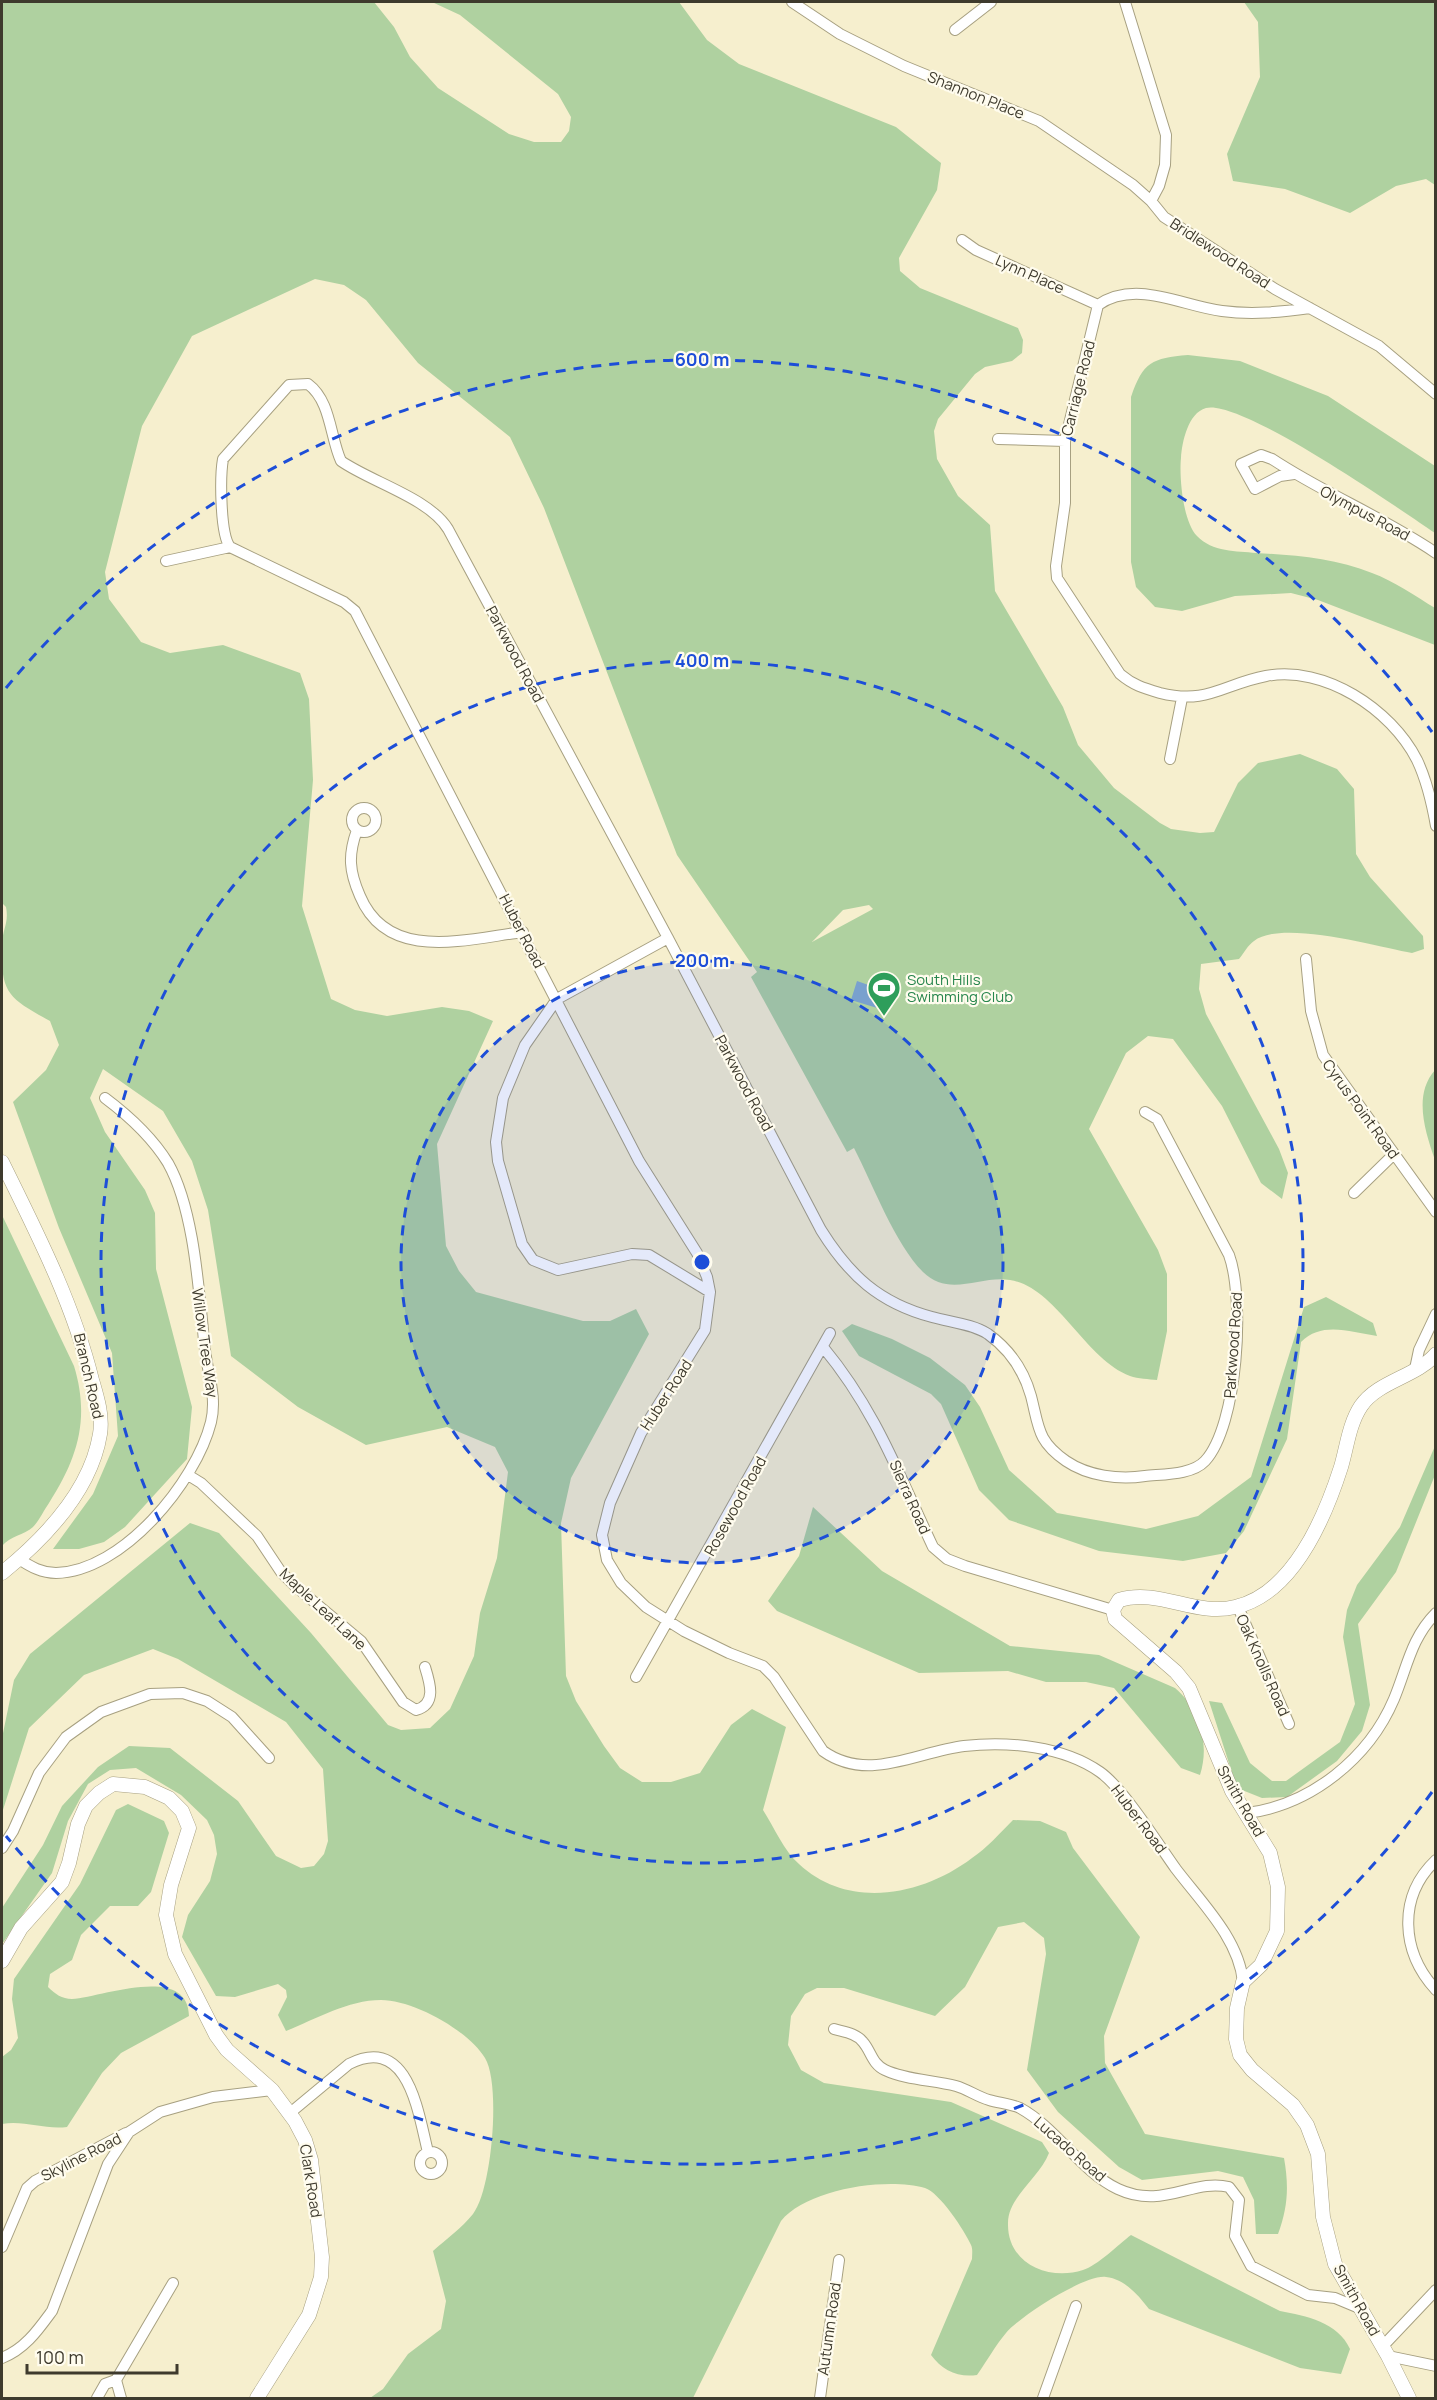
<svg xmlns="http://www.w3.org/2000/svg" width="1437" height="2400" viewBox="0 0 1437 2400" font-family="Manrope,sans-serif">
<rect width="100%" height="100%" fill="#f6efce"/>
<path fill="#afd1a0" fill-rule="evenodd" d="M2,2H374L394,27L410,57L438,88L509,134L534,142H561L569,131L571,117L558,94L460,15L432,2H679L707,40L739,64L896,127L941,163L937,190L899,258L900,271L920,288L1018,328L1023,340L1022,353L1012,361L985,367L975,374L938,419L934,431L937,459L958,496L990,525L995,591L1063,707L1078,745L1114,788L1160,823L1171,829L1200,833L1214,832L1238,783L1258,763L1300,754L1337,769L1354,789L1356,854L1370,877L1423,936L1424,949L1412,953C1379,947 1281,919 1254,941C1248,945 1244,953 1239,959L1201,964L1199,989L1206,1014L1279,1149L1288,1173L1282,1199L1261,1183L1222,1106L1173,1039L1148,1036L1126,1053L1089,1129L1158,1250L1167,1274V1331L1157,1380C1149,1379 1138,1379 1130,1376C1085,1359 1056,1287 1010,1280C981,1275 949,1298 923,1272C895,1244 873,1185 854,1148L847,1152L751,977L757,972L677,855L544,508L510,437L418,363L366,300L344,285L315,279L192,336L142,426L105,572L109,599L141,642L170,653L223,645L300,673L309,699L313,780L302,906L331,999L355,1010L387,1016L442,1007L469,1011L493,1021L437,1144L446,1246L459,1271L476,1292L583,1321H610L636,1309L649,1334L571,1478L561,1523L566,1676L576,1701L604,1746L620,1768L642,1782H671L700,1773L731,1725L752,1709L786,1727L763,1810C774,1827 784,1851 799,1864C848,1910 922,1896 972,1858C987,1848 1000,1833 1013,1820L1040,1821L1066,1832L1073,1848L1140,1937L1104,2036L1105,2063L1145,2134L1284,2158C1289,2186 1288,2207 1278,2234H1256L1254,2200L1243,2177L1218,2171L1142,2180L1119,2167L1058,2112L1027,2070L1046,1954L1044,1938L1024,1922L998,1927L965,1987L935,2016L844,1988H817L805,1994L791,2016L788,2045L801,2070L824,2083L951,2102L1042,2142L1049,2153C1040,2177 1008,2197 1008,2223C1007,2264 1049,2281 1083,2270C1097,2266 1119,2244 1131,2235L1280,2311C1306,2316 1338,2322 1350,2349L1341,2374L1300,2368L1149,2309C1138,2295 1125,2279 1106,2277C1085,2274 1019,2317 1006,2333C995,2346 987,2361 977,2375C958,2378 942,2370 931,2355L972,2259C972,2254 973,2249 971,2245C965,2231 939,2192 925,2188C886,2177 807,2189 781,2221L693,2398H370L383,2389L408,2354L441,2329L446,2301L433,2251C446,2239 462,2228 473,2214C492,2190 501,2084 485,2058C468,2030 413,2000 381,2000C348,2000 316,2019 286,2031L278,2015L287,1997L286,1990L278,1984L235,1997L216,1996L182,1937L188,1915L210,1881L217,1854L214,1835L207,1820L181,1795L136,1768L110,1770L88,1784L68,1821L52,1873L2,1944V1908L43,1845L62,1806L98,1767L129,1746L170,1748L238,1801L276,1856L301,1868L314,1866L324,1854L328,1841L323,1769L286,1722L178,1659L153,1649L84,1675L29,1728L2,1813V1738L14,1680L30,1654L190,1523L219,1533L311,1633L388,1725L401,1730L430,1728L450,1709L474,1656L480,1613L497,1558L508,1472L495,1447L447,1427L366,1445L298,1407L231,1356L208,1210L192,1161L163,1111L103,1069L90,1098L105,1132L145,1190L155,1213L156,1269L192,1407L187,1459L125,1527L104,1542L79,1549H53L93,1494L118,1436L112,1353L59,1228L13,1102L46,1070L59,1045L50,1021C9,998 0,994 2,943C3,928 9,923 6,907L2,903ZM869,905L873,909L812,942L843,910Z
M1244,2H1435V185L1426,179L1396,186L1350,213L1285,189L1233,181L1227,154L1260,77L1258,22Z
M1188,355L1240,361L1328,396L1435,466V533C1399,509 1242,399 1206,408C1188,413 1182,442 1181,458C1179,477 1183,522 1197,536C1212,552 1237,551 1256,553C1295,555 1335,558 1372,573C1394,581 1415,596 1435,608V645L1318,600L1291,593L1235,596L1182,611L1155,607L1136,587L1131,562V397C1143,362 1152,358 1188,355Z
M1435,1070V1160C1425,1131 1413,1095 1435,1070Z
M2,1215L74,1366C90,1418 78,1458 49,1503C44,1510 39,1521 33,1527C24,1535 10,1536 2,1546Z
M1326,1297L1373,1323L1377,1336C1350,1332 1322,1321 1301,1342L1287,1439L1244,1531L1226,1553L1183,1561L1099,1551L1009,1520L979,1490L941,1404L931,1394L859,1356L842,1331L852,1324L892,1339L930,1358L965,1385L980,1407L1009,1470L1057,1513L1146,1529L1198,1516L1251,1477L1304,1307Z
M1435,1446V1475L1396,1572L1358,1624L1370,1705L1362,1731L1337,1761L1287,1797L1262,1798L1237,1788L1209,1701L1222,1703L1250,1763L1272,1781H1286L1340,1742L1355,1704L1343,1637L1347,1610L1357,1585L1400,1527Z
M813,1507L882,1571L1010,1646L1099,1655L1175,1688C1200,1709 1210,1744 1200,1775L1181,1768L1114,1688L1086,1682H1046L1008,1671L919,1673L777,1611L768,1601L799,1556Z
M128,1804L164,1821L169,1833L151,1892L138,1906H110L81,1935L72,1960L50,1974L48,1987C55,1994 62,1999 72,1999C102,1997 188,1963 189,2016L121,2053L102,2073L67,2127C45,2130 24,2120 2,2124V2057L11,2050L18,2038L12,1999L14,1979L80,1884L116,1810Z"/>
<path fill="#79a1ce" d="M882,973L897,978L887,1011L851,1000L857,981L877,988Z"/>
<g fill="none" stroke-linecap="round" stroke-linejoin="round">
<g stroke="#a7a081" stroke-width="12">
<path id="street" d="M792,2L840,34L904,66L1039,121L1133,185L1151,201
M1125,2L1166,135L1165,165L1159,186L1151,201L1164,217L1275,289L1379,346L1436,394
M955,30L991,2
M962,240L976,250L1098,305
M1310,308C1281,312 1252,315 1222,311C1182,306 1136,279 1098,305L1065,441V503L1056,566L1057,578L1120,674C1133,685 1143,688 1160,693C1208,705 1223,684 1266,676C1324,665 1391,709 1417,760C1427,781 1432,803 1436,826
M998,439L1065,441
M1294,474L1280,476L1255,489L1241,464L1261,455L1272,459C1325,494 1383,517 1436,553
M230,547C220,534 220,476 223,459L289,385L308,384C331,401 330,437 341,461C371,482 429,498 448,529L668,938L821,1230C849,1275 879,1303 932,1317C949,1322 973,1324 988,1334C1009,1349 1024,1371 1031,1396C1039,1427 1037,1441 1066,1461C1088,1476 1119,1480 1145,1476C1163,1474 1192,1475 1205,1461C1238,1425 1245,1299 1229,1255L1157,1119L1145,1112
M230,547L344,602L355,611L639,1161L697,1253L707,1277L710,1292L705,1330L641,1433L610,1503L602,1535L607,1560L621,1583L646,1607L684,1631L729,1653L763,1666L774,1677L823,1751C868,1783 916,1752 964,1746C1008,1741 1063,1746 1100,1772C1124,1789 1158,1844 1176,1869C1201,1902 1239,1939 1243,1982
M166,561L230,547
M1170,759L1182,698
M352 820a12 12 0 1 1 24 0a12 12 0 1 1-24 0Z
M357,830C348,855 349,871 360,896C388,963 466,939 523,932
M668,938L557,999L525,1045L503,1098L496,1142L498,1161L522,1244L533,1260L558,1270L632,1254L649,1255L710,1292
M1306,959L1311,1011L1323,1055L1436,1212
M1354,1193L1394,1154
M823,1347C876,1411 898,1473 933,1547L947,1559L965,1566L1113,1610
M1415,1369L1419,1350L1436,1314
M188,1475L201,1483L257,1536L281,1572L295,1586L361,1641L403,1702L416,1710C437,1704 430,1683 425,1667
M19,1559C31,1567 42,1573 56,1573C122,1572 196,1482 211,1422C217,1397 208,1375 205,1350C199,1295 195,1211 168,1163C152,1137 129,1116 105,1098
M1238,1607L1289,1724
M636,1677L830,1333
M1247,1813C1311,1805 1369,1758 1394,1699C1407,1668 1411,1638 1436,1613
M2,1848L13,1831L39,1773L66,1737L101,1712L150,1694L183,1693L207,1701L232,1717L269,1758
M1436,1860C1397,1897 1401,1952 1436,1990
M834,2029C844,2032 856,2033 863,2042C871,2051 872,2064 885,2070C906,2080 933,2080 956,2086C967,2089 978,2097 989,2100C999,2103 1011,2104 1020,2108C1058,2129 1080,2171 1118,2189C1163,2210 1193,2178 1229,2187L1239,2200L1235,2236L1251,2266L1308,2295L1335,2298L1359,2308
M290,2113L349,2064C409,2034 418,2113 428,2152
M420 2163a11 11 0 1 1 22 0a11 11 0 1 1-22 0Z
M2,2247L27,2188L35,2181L126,2133
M1382,2347L1436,2290
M1388,2356L1436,2366
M2,2358C25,2349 38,2330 52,2311L108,2164L129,2132L160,2112L213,2097L272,2090
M97,2398L105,2384L116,2380
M121,2398L116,2380L173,2283
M820,2398L839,2260
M1043,2398L1076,2306"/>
</g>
<g stroke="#a7a081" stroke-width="15">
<path id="secondary" d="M2,1162C37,1233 73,1303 92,1380C97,1397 103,1416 100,1434C91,1490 44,1539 2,1573
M2,1961L21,1928L62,1882L69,1863L78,1824L86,1806L99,1793L113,1784L145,1787L169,1798L182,1811L189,1828L171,1885L166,1915L175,1954L216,2035L227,2050L272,2090L295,2121L305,2140L311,2160L322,2257L321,2277L309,2315L257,2398
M1409,2398L1388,2356L1335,2264L1323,2217L1318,2154L1307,2125L1293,2105L1252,2070L1240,2055L1236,2039L1237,2008L1243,1982L1261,1965L1277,1931L1278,1887L1270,1853L1232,1791L1189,1688L1176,1672L1115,1619L1113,1610L1119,1600C1159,1588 1196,1617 1235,1607C1293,1594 1325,1517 1341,1467C1347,1447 1349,1424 1361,1406C1378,1381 1416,1377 1436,1354"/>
</g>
<use href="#street" stroke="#fff" stroke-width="10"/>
<use href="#secondary" stroke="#fff" stroke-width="14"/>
</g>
<circle cx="702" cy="1262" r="301" fill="#1d4ed8" fill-opacity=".12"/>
<g fill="none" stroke="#1d4ed8" stroke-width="3" stroke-dasharray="10 8">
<circle cx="702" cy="1262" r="301"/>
<circle cx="702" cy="1262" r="601"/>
<path d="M1432 1792A902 902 0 0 1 6 1836M6 688A902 902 0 0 1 1432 732"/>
</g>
<defs>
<g id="stadium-pin" transform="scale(1.725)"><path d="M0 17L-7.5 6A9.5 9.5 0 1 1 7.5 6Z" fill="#2e9e5b" stroke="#fffcee"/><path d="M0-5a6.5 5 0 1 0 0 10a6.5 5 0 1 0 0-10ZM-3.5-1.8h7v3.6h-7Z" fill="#fff"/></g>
</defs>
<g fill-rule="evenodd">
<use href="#stadium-pin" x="884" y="988"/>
</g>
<g text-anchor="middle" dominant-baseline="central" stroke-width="4.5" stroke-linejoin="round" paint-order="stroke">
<g font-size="15" fill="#3e3a2d" stroke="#fffcee">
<text transform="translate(976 95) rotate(22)">Shannon Place</text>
<text transform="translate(1220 253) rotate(33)">Bridlewood Road</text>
<text transform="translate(1030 274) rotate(24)">Lynn Place</text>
<text transform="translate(1078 388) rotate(-76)">Carriage Road</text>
<text transform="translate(1365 513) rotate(28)">Olympus Road</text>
<text transform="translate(515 654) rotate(62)">Parkwood Road</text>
<text transform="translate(522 931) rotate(63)">Huber Road</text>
<text transform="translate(744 1083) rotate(62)">Parkwood Road</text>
<text transform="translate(1361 1109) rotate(54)">Cyrus Point Road</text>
<text transform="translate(205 1343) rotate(82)">Willow Tree Way</text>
<text transform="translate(1233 1345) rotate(-86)">Parkwood Road</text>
<text transform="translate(89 1376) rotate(77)">Branch Road</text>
<text transform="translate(666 1395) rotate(-57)">Huber Road</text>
<text transform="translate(910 1497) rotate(66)">Sierra Road</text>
<text transform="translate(735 1506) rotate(-61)">Rosewood Road</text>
<text transform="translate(323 1609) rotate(43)">Maple Leaf Lane</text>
<text transform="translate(1263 1665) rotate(66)">Oak Knolls Road</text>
<text transform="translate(1241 1801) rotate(60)">Smith Road</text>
<text transform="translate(1139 1819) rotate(53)">Huber Road</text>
<text transform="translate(1070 2149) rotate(41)">Lucado Road</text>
<text transform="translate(81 2157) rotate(-27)">Skyline Road</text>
<text transform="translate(311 2181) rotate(81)">Clark Road</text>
<text transform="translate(1357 2300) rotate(61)">Smith Road</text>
<text transform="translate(829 2329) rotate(-82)">Autumn Road</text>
</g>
<g font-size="15" fill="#27864d" stroke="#fffcee" text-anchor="start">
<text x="907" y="979">South Hills<tspan x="907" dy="17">Swimming Club</tspan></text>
</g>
</g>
<circle cx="702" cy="1262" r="9" fill="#1d4ed8" stroke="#fffcee" stroke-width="3"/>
<g font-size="18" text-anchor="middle" font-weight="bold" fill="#1d4ed8" stroke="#fffcee" stroke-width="4.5" stroke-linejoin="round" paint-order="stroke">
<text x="702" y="366">600 m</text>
<text x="702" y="667">400 m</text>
<text x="702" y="967">200 m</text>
</g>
<rect width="1437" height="2400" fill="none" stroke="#3e3a2d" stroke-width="6"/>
<path d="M27 2364v9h150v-9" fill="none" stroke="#3e3a2d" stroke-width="3"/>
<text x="36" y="2364" font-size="18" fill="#3e3a2d" stroke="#fffcee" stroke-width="4.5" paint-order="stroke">100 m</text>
</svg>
